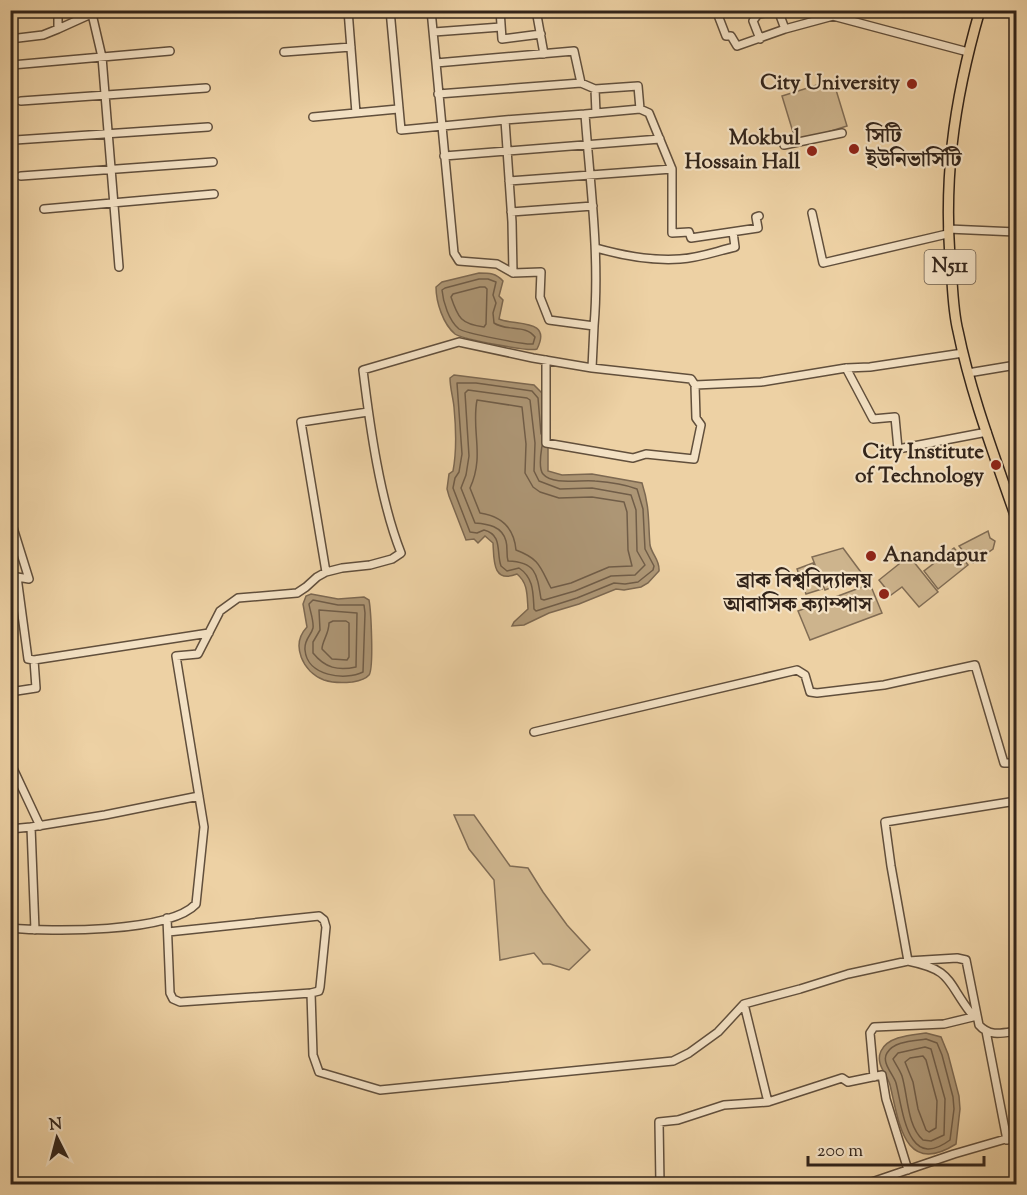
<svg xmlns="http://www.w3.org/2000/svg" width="1027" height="1195" viewBox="0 0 1027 1195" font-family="'Sorts Mill Goudy','Noto Serif Bengali',serif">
<rect width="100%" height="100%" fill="#edd1a4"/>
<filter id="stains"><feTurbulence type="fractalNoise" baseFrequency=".00333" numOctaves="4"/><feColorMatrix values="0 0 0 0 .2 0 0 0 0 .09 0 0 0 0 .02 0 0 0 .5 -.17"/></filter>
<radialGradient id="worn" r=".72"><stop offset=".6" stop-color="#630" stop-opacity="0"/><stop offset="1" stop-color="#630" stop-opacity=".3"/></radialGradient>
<path fill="#cdb48d" stroke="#806c54" stroke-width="1.5" d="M833,80L847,126L796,142L782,96Z
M988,531L990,538L995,541L993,549L973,563L959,546Z
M843,548L863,575L825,590L812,557Z
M954,548L968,565L938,589L924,571Z
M909,556L938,592L919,607L902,587L891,595L879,580Z
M813,563L822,589L806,594L797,569Z
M870,584L882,613L810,640L798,611Z
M454,815H474L510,866L528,868L543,892L567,925L590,950L569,970L550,964H543L534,953L500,960L494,880L469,849Z"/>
<path fill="#ad9675" stroke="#7c6851" stroke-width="1.5" d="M479,273C489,273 496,273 503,281L499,296L503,300L499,319C514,326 553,318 537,349C529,352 462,339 455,334C443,324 436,302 436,287L442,282Z
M454,375L534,385L544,395L548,443V471L562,475L592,474L642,483C650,508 648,521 650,545C652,555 660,560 659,571L648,583L641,587L624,590L616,589L579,604L549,613L524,625L512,626L514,622L528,609C527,595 528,583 517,574C492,584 494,559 493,543L485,536L478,543L474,539L466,540L449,496L447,489L449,474L453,471C457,450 456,428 454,407C453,397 450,388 450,378Z
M311,594L338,599L364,597L369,600C371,611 374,668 369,675C365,680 358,681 352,682C343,683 333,683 324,680C303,672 290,645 307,627L303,604L306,596Z
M926,1033L941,1037L948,1054L959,1096L960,1109L956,1144C904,1177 899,1122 890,1085C887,1074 875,1064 881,1051C888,1036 912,1035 926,1033Z"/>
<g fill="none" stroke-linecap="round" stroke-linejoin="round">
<path stroke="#705d48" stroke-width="1.5" d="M479,279H488L496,282L493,295L496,303L493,313L494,323C508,332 525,324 535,337L533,344C524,345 465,333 459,329C449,321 443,302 442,290L445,288Z
M480,287H485L487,289L486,324L484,327C461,324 458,318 451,297L453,294Z
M468,390L527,398L530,400L535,443L534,471L539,481L560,489L592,488L631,495L636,510L637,551L645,565L635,575L611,576L575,591L544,600L541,599C537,574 536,562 508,561C506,554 508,548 506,541C502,526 488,524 475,523L461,488L466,475L469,456L465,393Z
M477,400L522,407L526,444L525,473L533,487L540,492L559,498L592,497L624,502L627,512L628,550L632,566L609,567L571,583L551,588C540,567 540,559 516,550C514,528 501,516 480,513L470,488C485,455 471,431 477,400Z
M541,434L538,398L532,391L476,383H457L462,454L459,472L455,478L453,488L470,532L477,533L484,530C503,535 496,552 501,566L507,571L519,568C534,578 533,593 534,609L536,611L577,598L614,583L625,584L638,582L653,570L654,566L645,549L643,509L637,489C624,484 609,482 595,481C582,479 553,486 543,474C538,468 541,453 542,446
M313,600L338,605H364L365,613L363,672C345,681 307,676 305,650C304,639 311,636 313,628C314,621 310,611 309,604Z
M319,610L357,613L356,667C338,671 325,668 313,653V642L320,630Z
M333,621H346L349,623V657L347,660L332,659L322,649C322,641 329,634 329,623Z
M926,1039L937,1043L942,1055L953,1097L954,1109L950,1140C907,1172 903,1110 896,1083C893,1074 881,1062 887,1053C894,1041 914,1041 926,1039Z
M925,1047L931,1049L945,1099L944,1135L931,1141L923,1140C907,1126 908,1096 902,1076C900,1070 896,1065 893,1059L898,1053Z
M923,1056L926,1060L937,1101L936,1128L929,1132L926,1130L918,1109L913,1082L905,1062L910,1058Z"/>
<g stroke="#614f3c" stroke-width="10">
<path id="minor" d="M58,10V29L100,10
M348,10L356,113
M390,10L401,130L505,120
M431,10L454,253L459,261L497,264L513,273
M500,10L502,39L541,34
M536,10L544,54
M716,10L726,36H731L737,46L785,29L833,16L968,52
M757,10L758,14L778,11
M778,10L785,29
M92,14L102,57L119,267
M758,14L753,21L760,39
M434,32L501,27
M10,39L43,35L58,29
M284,52L351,47
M436,63L574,51L581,83L438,94
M12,65L170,51
M581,83L595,89L638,86L640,109
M595,89L596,113
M21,101L206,88
M585,114L640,109L649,113L672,169V233L689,232L691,238L758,228L756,217L759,216
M313,117L398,109
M15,140L208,127
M784,145L842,133
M444,156L660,139
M21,176L213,162
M509,181L672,169
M44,209L214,194
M511,212L593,206
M812,213L823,263L947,234
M948,229L1016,232
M596,248C621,255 653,261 680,259C699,258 717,251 735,247L733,232
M546,360V443L633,458L646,454L694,459L701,425L696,418L695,385
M592,368L594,326L549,320L540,297L541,272L513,273L512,222L505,120L585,114C590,184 600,255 594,326
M846,368L873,419L895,417L898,449L987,432
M968,373L1016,365
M10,518L29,579L17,577
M326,572L301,422L368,412
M10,576L17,577L28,659L34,660L209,633
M10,692L36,688L34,660
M534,732L797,670L805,675L810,692L817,693L884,685L975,665L1004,763H1016
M10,762L40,826
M31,827L105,815L199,796
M10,829L31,827L35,930
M167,918L170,993L173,999L180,1002L311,993L313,1055L319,1072L380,1090L673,1061L689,1053L718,1032L744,1004L800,989L848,974L908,961L957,958L966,960L979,1025C989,1037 1003,1033 1016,1031
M10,928C50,932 169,933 196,904L204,827L176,656L198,654L220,611L238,598L297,593L306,587L317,577L326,572L342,568L370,565L392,559L401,553C380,500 370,427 363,370L459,342L533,358L592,368L691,379L695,385L761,382L846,368L870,367L963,353
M168,932L319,916L324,920L326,927L320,987L319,991L311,993
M744,1004L768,1102L842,1078L848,1082L882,1075L886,1099L908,1170
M977,1016L970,1012C946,980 952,970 908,961L891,866L885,822L1016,801
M986,1031L1007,1140
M874,1077L870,1033L874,1027L944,1024L977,1016
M660,1184L659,1122L678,1120L724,1105L768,1102
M866,1184L954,1154L1016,1136"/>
</g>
<g stroke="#32241a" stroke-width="12">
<path id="highway" d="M980,10C953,103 942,185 952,281C953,298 954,315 958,331C971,395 995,457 1016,518"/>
</g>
<use href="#minor" stroke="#f3e1c4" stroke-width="7"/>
<use href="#highway" stroke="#edd1a4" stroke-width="9"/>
</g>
<g fill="#8f2418" stroke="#f3e1c4" stroke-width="2">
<circle cx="912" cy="84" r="6"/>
<circle cx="854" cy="149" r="6"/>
<circle cx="812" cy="151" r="6"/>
<circle cx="996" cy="465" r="6"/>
<circle cx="871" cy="556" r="6"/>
<circle cx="884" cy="594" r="6"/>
</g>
<g text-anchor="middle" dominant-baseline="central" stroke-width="4.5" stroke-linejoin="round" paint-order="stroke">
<rect fill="#f3e1c4" stroke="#6c5d4d" stroke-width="1.5" x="924.5" y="250" width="51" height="34" rx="4.5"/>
<g font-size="20" font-weight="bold" fill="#32241a">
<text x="950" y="267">N511</text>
</g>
<g font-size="21" font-weight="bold" fill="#32241a" stroke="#f3e1c4" text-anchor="end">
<text x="900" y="84">City University</text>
<text x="866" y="137" text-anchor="start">সিটি<tspan x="866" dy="24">ইউনিভার্সিটি</tspan></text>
<text x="800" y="139">Mokbul<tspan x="800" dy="24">Hossain Hall</tspan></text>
<text x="984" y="453">City Institute<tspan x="984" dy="24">of Technology</tspan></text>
<text x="883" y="556" text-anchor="start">Anandapur</text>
<text x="872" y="582">ব্রাক বিশ্ববিদ্যালয়<tspan x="872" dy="24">আবাসিক ক্যাম্পাস</tspan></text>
</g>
</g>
<rect width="1027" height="1195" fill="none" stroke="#edd1a4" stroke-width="36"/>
<rect x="12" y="12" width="1003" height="1171" fill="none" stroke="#32241a" stroke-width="3"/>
<rect x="18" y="18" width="991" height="1159" fill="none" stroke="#32241a" stroke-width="1.5"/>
<g transform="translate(57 1138) rotate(354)" stroke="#f3e1c4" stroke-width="4.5" paint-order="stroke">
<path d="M0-4.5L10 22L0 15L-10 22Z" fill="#32241a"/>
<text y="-9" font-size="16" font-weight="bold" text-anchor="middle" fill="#32241a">N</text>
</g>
<path d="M808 1156v9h176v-9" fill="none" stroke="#32241a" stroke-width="3"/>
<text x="817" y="1156" font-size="18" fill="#32241a" stroke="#f3e1c4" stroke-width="4.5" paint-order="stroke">200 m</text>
<rect width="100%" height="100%" filter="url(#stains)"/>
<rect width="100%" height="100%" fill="url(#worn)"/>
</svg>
